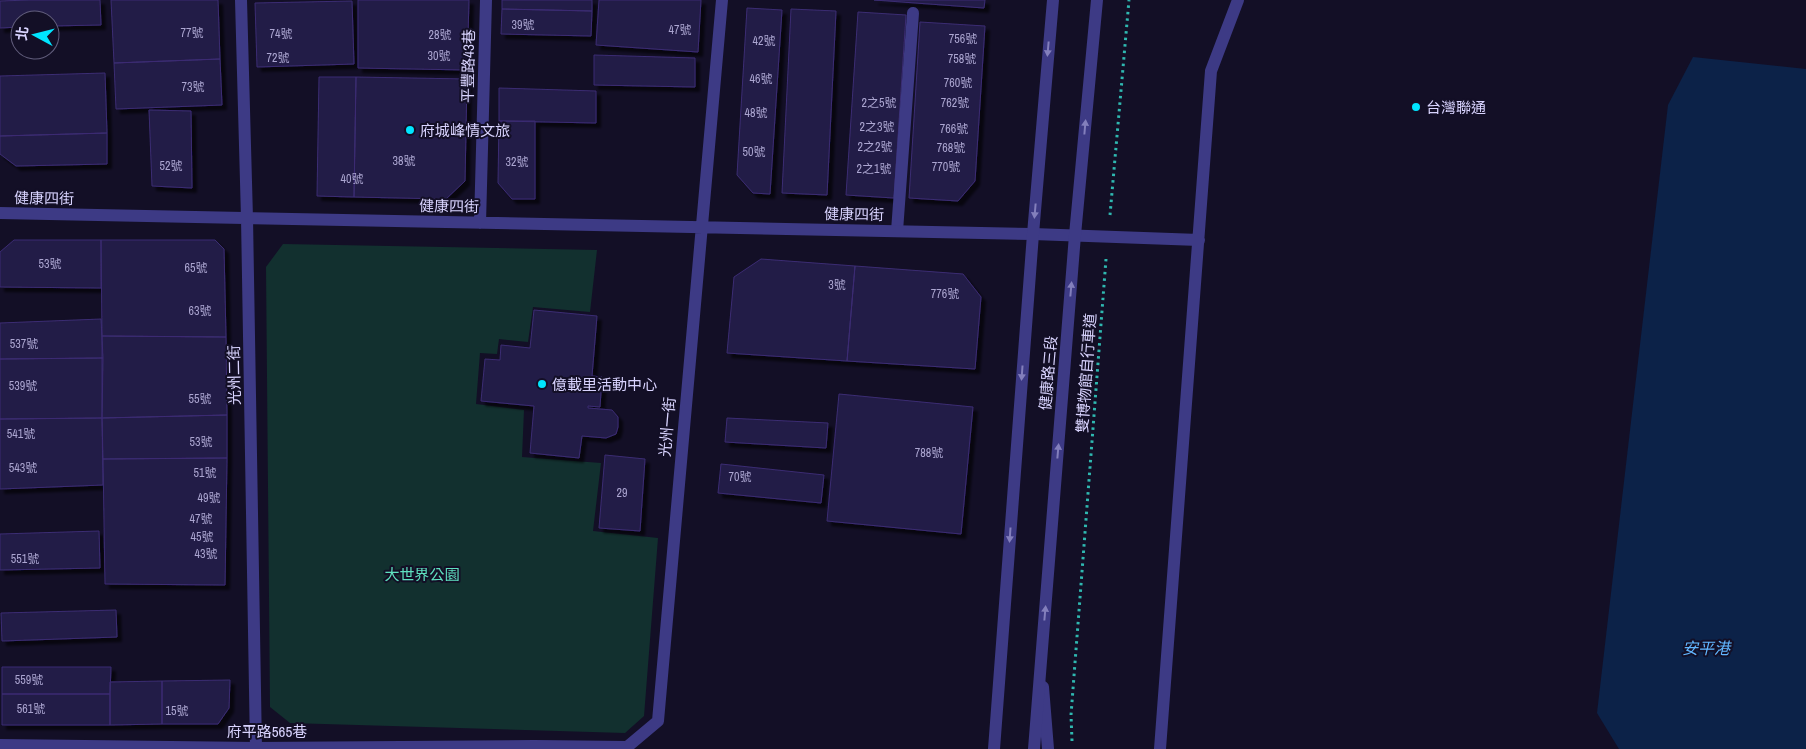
<svg xmlns="http://www.w3.org/2000/svg" width="1806" height="749" viewBox="0 0 1806 749" font-family="'Archivo Narrow','Noto Sans TC',sans-serif">
<defs>
<filter id="shadow"><feDropShadow dx="4.5" dy="4.5" stdDeviation="1" flood-color="#0009"/></filter>
</defs>
<rect width="100%" height="100%" fill="#130f26"/>
<path fill="#12302f" d="M283,244L597,250L590,312L533,307L528,342L499,339L497,354L480,353L476,404L524,410L522,457L601,463L593,531L658,538L644,716L625,733L290,723L270,707L266,267Z"/>
<path fill="#0c2248" d="M1693,57L1806,69V749H1619L1597,713L1668,105Z"/>
<path fill="#241b47" stroke="#3b2d73" filter="url(#shadow)" d="M29,0H100L101,25L50,26V20H20V27L0,28V1Z
M111,0H218L220,59L114,63Z
M358,0H469L467,70L358,68Z
M502,0H592V11L502,9Z
M599,0H701L698,52L596,45Z
M874,0H985L984,8Z
M352,1L354,64L257,67L255,3Z
M747,8L782,10L770,194L753,193L737,175Z
M502,9L592,11L591,36L501,34Z
M791,9L836,11L827,195L782,193Z
M858,12L906,15L894,198L846,195Z
M920,22L985,26L975,181L958,201L909,198Z
M594,55L695,58V87L594,85Z
M220,59L222,105L116,109L114,63Z
M105,73L107,133L0,136V76Z
M319,77H356L354,197L317,196Z
M356,77L467,79L465,181L446,199L354,197Z
M499,88L596,91V123L499,121Z
M149,110L191,111L192,188L152,186Z
M499,121H535V199H512L498,183Z
M107,133V164L16,166L0,154V136Z
M14,240H101V288L0,287V252Z
M101,240H215L224,249L226,337L102,336Z
M761,259L855,266L847,361L727,353L734,277Z
M855,266L963,274L981,297L975,369L847,361Z
M534,310L597,316L592,376L602,377L600,407L588,406V408L612,410L618,417V427L616,434L606,438L582,436L579,458L530,453L534,406L481,401L485,359L500,360L501,345L530,348Z
M101,319L103,358L0,359V323Z
M102,336L226,337L227,415L102,418Z
M103,358L102,418L0,419V359Z
M839,394L973,407L961,534L827,521Z
M227,415V458L103,459L102,418Z
M102,418L103,485L0,489V419Z
M727,418L828,423L826,448L725,442Z
M605,455L645,459L640,531L599,528Z
M227,458L225,585L105,584L103,459Z
M721,464L824,475L821,503L718,493Z
M99,531L100,568L0,570V534Z
M116,610L117,637L2,641L1,613Z
M2,667H111L110,694H2Z
M230,680L229,708L218,724H162V681Z
M162,681V724L110,725V682Z
M2,694H110V725H2Z"/>
<g fill="none" stroke-linecap="round" stroke-linejoin="round">
<path stroke="#2fb8b0" stroke-width="3" stroke-dasharray="2.5 4" stroke-linecap="butt" d="M1110,215L1129,0
M1072,741L1071,715L1106,259"/>
<path stroke="#3d3a85" stroke-width="12" d="M897,231L913,13"/>
<path stroke="#3d3a85" stroke-width="12" d="M241,0L247,218L256,749
M0,213L1033,234L1199,240
M480,223L486,0
M1043,687L1048,749
M0,745L256,748L534,746
M534,749V746L627,747L658,721L722,0
M1160,749L1211,71L1238,0"/>
<path stroke="#3d3a85" stroke-width="12" d="M994,749L1033,234L1053,0
M1034,749L1075,235L1097,0"/>
</g>
<defs><path id="oneway-solid" d="M-6-.8H1V-3.2L6.5 0L1 3.2V.8H-6Z" transform="scale(1.25)"/></defs>
<g fill="#837fbc">
<use href="#oneway-solid" transform="translate(1048 49) rotate(95)"/>
<use href="#oneway-solid" transform="translate(1085 127) rotate(-85)"/>
<use href="#oneway-solid" transform="translate(1035 211) rotate(95)"/>
<use href="#oneway-solid" transform="translate(1071 289) rotate(-85)"/>
<use href="#oneway-solid" transform="translate(1022 373) rotate(94)"/>
<use href="#oneway-solid" transform="translate(1058 451) rotate(-85)"/>
<use href="#oneway-solid" transform="translate(1010 535) rotate(94)"/>
<use href="#oneway-solid" transform="translate(1045 613) rotate(-85)"/>
</g>
<g fill="#00e5ff" stroke="#130f26" stroke-width="2">
<circle cx="1416" cy="107" r="5"/>
<circle cx="410" cy="130" r="5"/>
<circle cx="542" cy="384" r="5"/>
</g>
<g text-anchor="middle" dominant-baseline="central" stroke-width="4" stroke-linejoin="round" paint-order="stroke">
<g font-size="12" fill="#aca6d1">
<text x="523" y="25">39號</text>
<text x="680" y="30">47號</text>
<text x="192" y="33">77號</text>
<text x="281" y="34">74號</text>
<text x="440" y="35">28號</text>
<text x="963" y="39">756號</text>
<text x="764" y="41">42號</text>
<text x="439" y="56">30號</text>
<text x="278" y="58">72號</text>
<text x="962" y="59">758號</text>
<text x="761" y="79">46號</text>
<text x="958" y="83">760號</text>
<text x="193" y="87">73號</text>
<text x="879" y="103">2之5號</text>
<text x="955" y="103">762號</text>
<text x="756" y="113">48號</text>
<text x="877" y="127">2之3號</text>
<text x="954" y="129">766號</text>
<text x="875" y="147">2之2號</text>
<text x="951" y="148">768號</text>
<text x="754" y="152">50號</text>
<text x="404" y="161">38號</text>
<text x="517" y="162">32號</text>
<text x="171" y="166">52號</text>
<text x="946" y="167">770號</text>
<text x="874" y="169">2之1號</text>
<text x="352" y="179">40號</text>
<text x="50" y="264">53號</text>
<text x="196" y="268">65號</text>
<text x="837" y="285">3號</text>
<text x="945" y="294">776號</text>
<text x="200" y="311">63號</text>
<text x="24" y="344">537號</text>
<text x="23" y="386">539號</text>
<text x="200" y="399">55號</text>
<text x="21" y="434">541號</text>
<text x="201" y="442">53號</text>
<text x="929" y="453">788號</text>
<text x="23" y="468">543號</text>
<text x="205" y="473">51號</text>
<text x="740" y="477">70號</text>
<text x="622" y="493">29</text>
<text x="209" y="498">49號</text>
<text x="201" y="519">47號</text>
<text x="202" y="537">45號</text>
<text x="206" y="554">43號</text>
<text x="25" y="559">551號</text>
<text x="29" y="680">559號</text>
<text x="31" y="709">561號</text>
<text x="177" y="711">15號</text>
</g>
<g font-size="15" fill="#d9d4ff" stroke="#130f26">
<text transform="translate(468 66) rotate(-89)">平豐路43巷</text>
<text transform="translate(44 198) rotate(1)">健康四街</text>
<text transform="translate(449 206) rotate(1)">健康四街</text>
<text transform="translate(854 214) rotate(1)">健康四街</text>
<text transform="translate(1048 373) rotate(-85)">健康路三段</text>
<text transform="translate(1086 373) rotate(-86)">雙博物館自行車道</text>
<text transform="translate(234 375) rotate(-91)">光州二街</text>
<text transform="translate(667 427) rotate(-85)">光州一街</text>
<text x="267" y="731">府平路565巷</text>
</g>
<g font-size="15" fill="#d9d4ff" stroke="#130f26" text-anchor="start">
<text x="1426" y="107">台灣聯通</text>
<text x="420" y="130">府城峰情文旅</text>
<text x="552" y="384">億載里活動中心</text>
</g>
<g font-size="15" fill="#5fe0c0" stroke="#130f26">
<text x="422" y="574">大世界公園</text>
</g>
<g font-size="16" font-style="italic" fill="#62b6ff" stroke="#130f26">
<text x="1706" y="648">安平港</text>
</g>
</g>
<g transform="translate(35 35) rotate(277)"><circle r="24" fill="#130f26" stroke="#625e7d"/>
<path d="M0-4L9 19L0 12L-9 19Z" fill="#00e5ff"/>
<text y="-8" font-size="14" font-weight="bold" text-anchor="middle" fill="#d9d4ff">北</text>
</g>
</svg>
